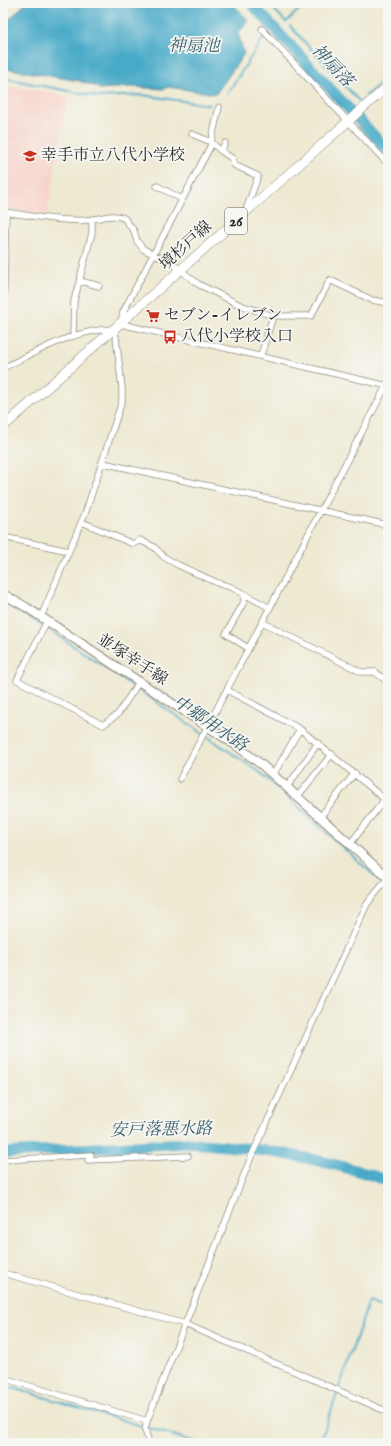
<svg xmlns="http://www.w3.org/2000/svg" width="391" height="1446" viewBox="0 0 391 1446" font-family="'IM FELL English','Noto Serif JP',serif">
<rect width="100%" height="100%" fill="#f6f6f2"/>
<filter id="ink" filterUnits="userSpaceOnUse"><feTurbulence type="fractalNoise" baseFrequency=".025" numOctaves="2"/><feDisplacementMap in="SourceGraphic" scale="8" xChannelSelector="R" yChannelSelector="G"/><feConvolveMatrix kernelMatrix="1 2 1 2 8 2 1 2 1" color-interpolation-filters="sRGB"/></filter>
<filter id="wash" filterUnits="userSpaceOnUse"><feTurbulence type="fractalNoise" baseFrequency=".012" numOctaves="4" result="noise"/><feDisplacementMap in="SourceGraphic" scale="16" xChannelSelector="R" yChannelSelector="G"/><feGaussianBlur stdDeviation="0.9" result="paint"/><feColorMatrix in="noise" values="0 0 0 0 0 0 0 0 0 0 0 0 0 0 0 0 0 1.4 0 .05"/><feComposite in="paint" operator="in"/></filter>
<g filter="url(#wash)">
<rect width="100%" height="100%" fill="#eee9d1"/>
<path fill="#f7d1c7" d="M3,85L50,92L68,97L47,215L3,208Z"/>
<path fill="#48aac8" stroke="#3a6a7a" d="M26,3H232L249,21L238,33L244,54L216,94L168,87L164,89L131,87L99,89L98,87L79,81L3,68V25Z"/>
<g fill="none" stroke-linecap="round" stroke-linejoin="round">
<path stroke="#48aac8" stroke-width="2" d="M268,3L286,22L306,3
M290,26L360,102
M269,30L272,27
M3,78L99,97L142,95L210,105
M227,94L264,37
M366,96L388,76
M3,602L53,632L261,773L388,888
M3,1385L199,1443
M320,1443L369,1301L388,1309"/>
<path stroke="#48aac8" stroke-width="11" d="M251,3L388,151
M3,1153L188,1143C255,1147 325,1158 388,1181"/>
</g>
</g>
<g filter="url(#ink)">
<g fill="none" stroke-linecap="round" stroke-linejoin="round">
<g stroke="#8c8a7e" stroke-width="7">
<path id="minor" d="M262,29L388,164
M219,107L210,147L123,312L121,324L388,386
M192,134L211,142L221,151L233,159L234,165L258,176L246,210
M221,151L225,143
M157,186L182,199
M3,212C30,215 60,222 87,220C101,219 110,213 124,218L134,231L137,241L143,249L173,264L198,284L240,305L273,316H311L330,280L372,300L388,303
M80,281L99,286
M3,322L6,212
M73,335L74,301L92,233V219
M261,355L273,316
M3,368C39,351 74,329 115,329L122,388V401L86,511L41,617
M103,463L388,525
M82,522L133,544L140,540L154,547L164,557L178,565L220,584L231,587L270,608
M3,537L69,551
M244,594V602L226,634L248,648
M47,621L17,680L103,725L118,714L139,682
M262,622L361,672H375L388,682
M227,690L300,729L388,802
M273,775L300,729
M180,779L386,386
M287,787L318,743
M297,797L332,754
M320,817L355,773
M350,844L385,799
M388,878L367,904L251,1157L185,1324L388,1412
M3,1160L91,1155L88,1160L188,1156
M3,1273L185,1324L147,1421L145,1430L149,1443
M3,1378L147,1421"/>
</g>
<g stroke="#8c8a7e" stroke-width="10">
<path id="secondary" d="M3,594L26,607L237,746L262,765L388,878"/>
</g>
<g stroke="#8c8a7e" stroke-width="10">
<path id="primary" d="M3,427L388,86"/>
</g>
<use href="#minor" stroke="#fff" stroke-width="5.5"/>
<use href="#secondary" stroke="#fff" stroke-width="8"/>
<use href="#primary" stroke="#fff" stroke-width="9"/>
</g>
</g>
<defs>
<g id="school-bare" transform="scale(1.08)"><path d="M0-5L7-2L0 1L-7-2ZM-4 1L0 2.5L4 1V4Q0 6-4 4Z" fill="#c8321e" stroke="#f6f6f2" stroke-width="2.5" paint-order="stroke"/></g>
<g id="supermarket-bare" transform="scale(1.08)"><path d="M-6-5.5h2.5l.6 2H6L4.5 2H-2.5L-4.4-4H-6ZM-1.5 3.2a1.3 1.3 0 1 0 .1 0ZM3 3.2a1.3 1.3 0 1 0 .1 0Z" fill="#c8321e" stroke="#f6f6f2" stroke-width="2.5" paint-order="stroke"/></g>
<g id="bus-bare" transform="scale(1.08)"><path d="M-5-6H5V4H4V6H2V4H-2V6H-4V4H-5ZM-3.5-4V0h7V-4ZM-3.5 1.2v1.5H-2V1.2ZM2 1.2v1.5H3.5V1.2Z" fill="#c8321e" stroke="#f6f6f2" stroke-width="2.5" paint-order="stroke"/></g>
</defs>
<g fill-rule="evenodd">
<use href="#school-bare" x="30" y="156"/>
<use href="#supermarket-bare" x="153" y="316"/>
<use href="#bus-bare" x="170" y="337"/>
</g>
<g text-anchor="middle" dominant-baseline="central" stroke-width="3.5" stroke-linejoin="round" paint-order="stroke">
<rect fill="#f6f6f2" stroke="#686867" stroke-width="1" x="225" y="208" width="22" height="26" rx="3"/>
<g font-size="15" font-weight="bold" fill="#2b2b2b">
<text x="236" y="221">26</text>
</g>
<g font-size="16" fill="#2b2b2b" stroke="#f6f6f2" text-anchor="start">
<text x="41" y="156">幸手市立八代小学校</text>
<text x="164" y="316">セブン-イレブン</text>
<text x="181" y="337">八代小学校入口</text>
</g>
<g font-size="16" fill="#2b2b2b" stroke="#f6f6f2">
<text transform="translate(186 246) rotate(-42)">境杉戸線</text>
<text transform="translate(132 660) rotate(33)">並塚幸手線</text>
</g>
<g font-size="17" font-style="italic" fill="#375e6a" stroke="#f6f6f2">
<text x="194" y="46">神扇池</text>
<text transform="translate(332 66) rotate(47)">神扇落</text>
<text transform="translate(210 724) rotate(34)">中郷用水路</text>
<text transform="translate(161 1130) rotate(-1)">安戸落悪水路</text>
</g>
</g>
<rect width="391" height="1446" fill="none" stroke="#f6f6f2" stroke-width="16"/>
</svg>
